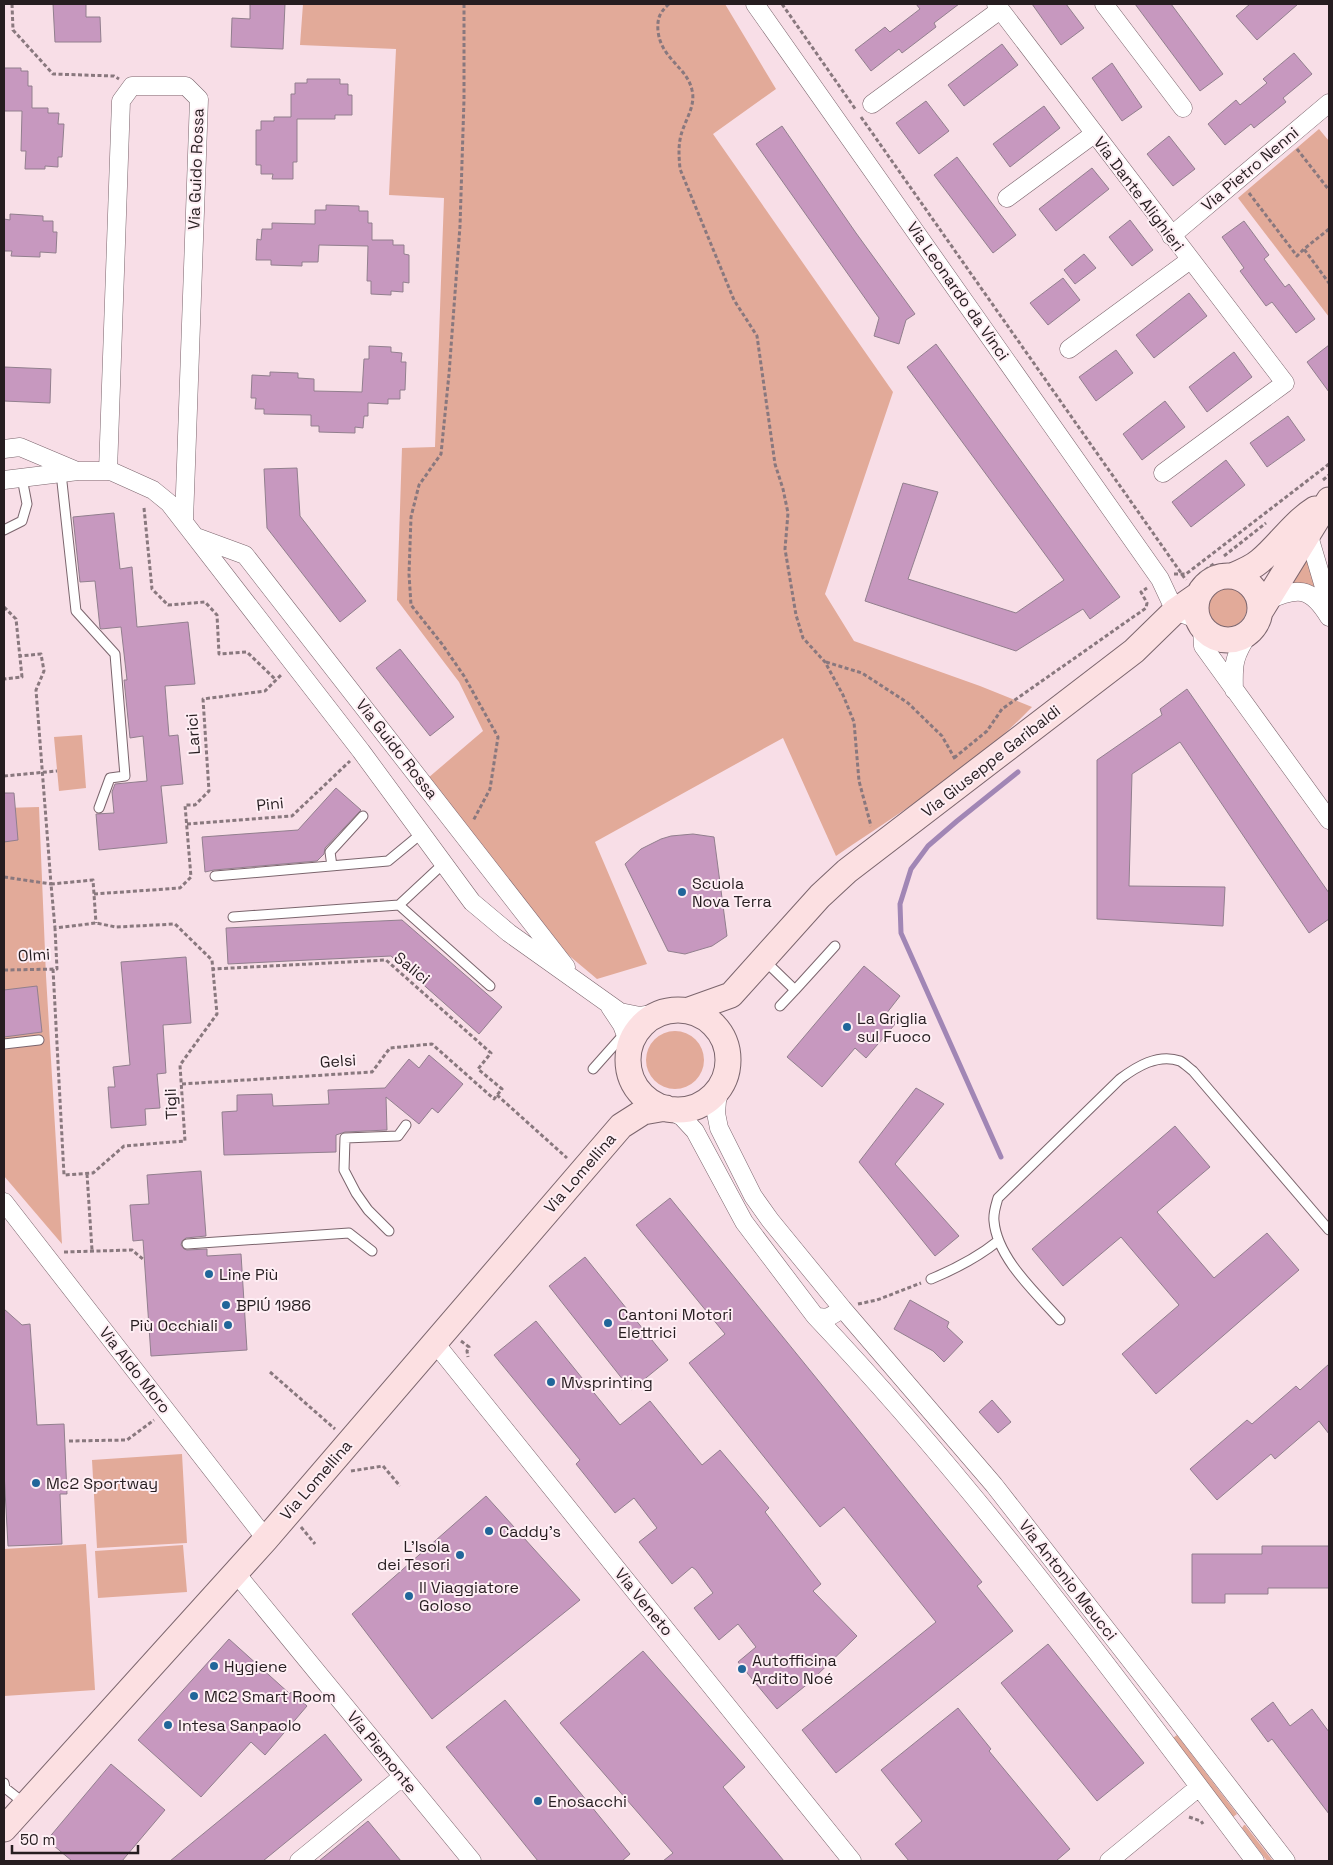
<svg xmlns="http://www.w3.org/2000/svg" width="1333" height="1865" viewBox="0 0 1333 1865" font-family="'Space Grotesk',sans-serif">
<rect width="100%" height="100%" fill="#f8dee7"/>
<path fill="#e2aa99" d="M303,4H725L776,89L713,134L893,392L825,594L854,641L980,686L1032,707C976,766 903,810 836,856L783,738L595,842L647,964L597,979L566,953L428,778L483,731L459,682L397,600L402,448L435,447L444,198L389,195L396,49L300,45Z
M1319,129L1329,141V317L1238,198Z
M1305,548L1321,593L1284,585Z
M1207 607a20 20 0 1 1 40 0a20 20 0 1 1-40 0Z
M82,735L86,788L59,791L54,737Z
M39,807L46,976L62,1244L4,1176V808Z
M646 1060a29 29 0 1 1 58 0a29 29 0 1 1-58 0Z
M182,1454L187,1543L97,1548L92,1460Z
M86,1544L95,1690L4,1696V1549Z
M183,1545L187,1592L98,1598L95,1551Z
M1177,1735L1237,1814L1233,1817L1173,1738Z
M1244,1825H1245L1273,1861H1267L1242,1828Z"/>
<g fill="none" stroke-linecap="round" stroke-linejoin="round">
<path stroke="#a186b5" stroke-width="5" d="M1001,1157L901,933L900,904L911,869L928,846L957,821L1018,772"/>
</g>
<path fill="#c798bf" stroke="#927f8e" d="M53,4H86V17H100L101,42H55Z
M250,4H285L283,49L231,47L232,18L250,19Z
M916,4H959L934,23L936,27L902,53L899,49L871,71L855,50L885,27L890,32L920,9Z
M1032,4H1066L1084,28L1061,45Z
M1135,4H1171L1223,74L1200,91Z
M1250,4H1298L1257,40L1236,16Z
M1002,44L1018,65L964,106L948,85Z
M1294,53L1312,74L1283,98L1286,102L1254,128L1251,124L1225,145L1208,124L1236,100L1240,105L1267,83L1263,79Z
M1112,63L1142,107L1122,121L1092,78Z
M4,68H21V71H28V86H32V108H48V113H59L58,124H64L62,157H58V167L45,166V169H25L26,151H21L22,111H4Z
M307,79H340V84H348V95H352V115H335V119H297V162H293V179H272L273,174H261V165H256V130H261V121H274V117H291V94H295V83H307Z
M926,101L949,131L919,154L896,123Z
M1044,106L1060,128L1010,167L993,144Z
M782,126L856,233L915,314L906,320L899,344L874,336L879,318L756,144Z
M1169,136L1195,169L1173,186L1147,154Z
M957,157L1016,235L993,253L934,175Z
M1092,168L1109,189L1056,231L1039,209Z
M326,205L359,206V211H368V223H372V240H393V245H404V254L409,255V283L403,282V292L391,291V295L371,294V281H367L368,246L319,245L318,262H302V266L271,265V260H256L257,239L261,240L262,229H272V223L315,224V210H326Z
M10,214L43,216V221H53V232H57L56,253L40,252V257L11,256L12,251H4V219L10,220Z
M1130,220L1153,250L1132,266L1109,237Z
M1244,221L1269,255L1264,259L1285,287L1289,284L1315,319L1296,333L1272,302L1266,306L1240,271L1244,268L1222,237Z
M1084,254L1096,268L1075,284L1064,270Z
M1063,278L1080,300L1048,325L1030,303Z
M1189,293L1207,316L1154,358L1136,335Z
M936,344L1120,597L1090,619L1083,609L1016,651L865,601L903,483L938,492L908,579L1016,613L1064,580L907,367Z
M1329,345V392L1307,362Z
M369,346L391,347V352L402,353L401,362H406L405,390H400V399H388V404L368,403V416H364L363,428L355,427V433L319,432V426H311V415L264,414V409H255L256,398H251L252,375L270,376V372L298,373V378L314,379V391L362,392L364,359H369Z
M1116,350L1133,373L1096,401L1079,377Z
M1234,352L1252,377L1207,412L1189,387Z
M4,367L51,369L50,403L4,401Z
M1165,401L1185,427L1142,460L1123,434Z
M1288,416L1305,440L1267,467L1250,443Z
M1226,460L1245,485L1191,527L1172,502Z
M297,468L300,516L366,601L340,622L267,528L264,469Z
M114,513L120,569L132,567L137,627L188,622L195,684L165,686L169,736L178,735L183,784L161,786L167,843L99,850L96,814L114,813L112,792L115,784L147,781L143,736L130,738L124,680H127L121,627L101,629L100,628L95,581L80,582L73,517Z
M400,649L454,717L430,736L376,668Z
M1187,689L1329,893V919L1309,933L1180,742L1132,774L1129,886L1225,887L1223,926L1097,919V760L1162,715L1160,709Z
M336,788L361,810L325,848L324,854L317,861L214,870L205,872L202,837L298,830Z
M4,793H14L18,840L4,842Z
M693,834L714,837L727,936L712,946L685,954L668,951L625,864L641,849L661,839L671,836Z
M402,920L502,1007L479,1034L391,956L228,964L226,928Z
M186,957L191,1023L163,1025L166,1073L157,1074L160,1108L145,1109L146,1125L111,1128L108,1087H115L113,1067L130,1065L121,962Z
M864,966L900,996L886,1014L896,1023L866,1058L855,1048L822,1087L787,1057Z
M37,986L42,1032L4,1037V990Z
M429,1055L463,1084L438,1113L432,1108L419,1124L386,1097L387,1130L345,1132L336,1135V1152L224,1155L222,1112L237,1111V1095L272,1094L273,1106L329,1104L328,1090L385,1088L409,1059L419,1068Z
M916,1088L944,1104L895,1164L959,1236L935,1256L859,1162Z
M1175,1126L1210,1167L1157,1212L1214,1278L1267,1233L1299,1270L1156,1394L1122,1354L1179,1305L1121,1237L1063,1286L1032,1249Z
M201,1171L206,1236L186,1238L182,1241L181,1245L184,1249L187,1250L207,1249V1256L241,1254L247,1350L151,1356L143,1240L133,1241L130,1205L149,1204L147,1175Z
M670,1198L982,1582L977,1586L1013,1631L836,1773L802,1730L936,1622L844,1507L820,1527L689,1363L725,1334L636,1225Z
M585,1257L668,1360L631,1390L549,1286Z
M910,1300L949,1322L947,1327L963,1342L944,1362L933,1351L894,1329Z
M4,1309L22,1325L30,1324L37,1425L64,1424L67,1494H60L62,1544L8,1546L4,1472Z
M536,1321L620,1425L650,1401L702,1465L720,1450L769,1508L765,1512L821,1584L813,1591L857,1636L810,1682L777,1709L738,1662L756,1647L738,1624L719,1640L694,1608L713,1593L696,1570L692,1567L672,1584L639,1542L657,1528L634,1498L615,1513L576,1464L580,1460L494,1355Z
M1329,1364V1434L1319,1421L1275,1459L1271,1454L1217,1500L1190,1469L1247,1420L1252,1424L1296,1386L1300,1390Z
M992,1400L1011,1422L998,1433L979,1412Z
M486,1496L580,1600L432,1719L352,1614Z
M1262,1546H1329V1588H1268V1594H1225V1603H1192V1554H1262Z
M229,1639L290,1694L291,1692L307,1706L265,1755L251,1742L201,1797L138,1740Z
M1048,1644L1144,1763L1097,1801L1001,1683Z
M643,1651L745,1767L723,1787L784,1861H663L673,1853L560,1723Z
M505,1700L630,1854L622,1861H538L446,1747Z
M1273,1702L1290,1726L1312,1709L1329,1732V1814L1272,1739L1268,1742L1251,1719Z
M958,1708L991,1749L989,1751L1070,1849L1056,1861H909L895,1844L922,1821L881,1770Z
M325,1734L362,1780L263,1861H170Z
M111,1764L165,1810L122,1861H72L47,1840Z
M368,1821L401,1861H319Z"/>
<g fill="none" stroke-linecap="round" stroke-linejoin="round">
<g stroke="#7b656d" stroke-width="11">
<path id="service" d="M61,473L76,611L115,654L125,776L110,778L99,808
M4,530L22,521L27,504L22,478
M443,864L399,905L490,986
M332,866L330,852L363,816
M215,876L388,861L422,833
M233,917L399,905
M764,960L795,990L835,946
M780,1006L795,990
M4,1044L39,1040
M593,1069L625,1033
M389,1231L368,1210L356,1193L344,1170L345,1138L398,1136L406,1125
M187,1244L349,1233L372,1251
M931,1279C955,1269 977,1258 998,1241
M1060,1320C1036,1293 997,1258 994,1221C993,1213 996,1205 998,1198L1120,1079C1136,1067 1158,1053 1180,1061C1184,1063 1189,1068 1193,1071L1329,1230
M4,1783L5,1788L24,1803"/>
</g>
<g stroke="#7b656d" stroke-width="19">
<path id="minor" d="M755,4L1160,579L1175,611L1197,619
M996,4L1285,383L1163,473
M1104,4L1183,108
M872,104L1000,10
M1007,198L1094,134
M1171,236L1329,103
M1069,349L1190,260
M4,449L20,447L77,471
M108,471L121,101L132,86H186L199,99L184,521
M4,480L78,471H108L113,472L153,490L169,503L361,751L472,902L509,933L620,1012L640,1016L659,1013
M1309,531L1311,543L1329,604
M196,537L245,555L566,967
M1266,601C1298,587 1310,586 1329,617
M1202,628L1203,646L1329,820
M1234,690C1233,663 1234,656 1249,633
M610,1007L622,1025L630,1046
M666,1108L682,1117L695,1131L744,1222L815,1316C828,1320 832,1316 842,1308L770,1220L753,1196L719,1128L716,1113L717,1101L721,1086
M4,1202L266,1539
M842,1308L994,1485L1181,1725L1286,1861
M815,1316C976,1486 1115,1675 1255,1861
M435,1343L852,1861
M235,1572L472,1861
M299,1861L402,1777
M1109,1861L1199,1787"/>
</g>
<g stroke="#7b656d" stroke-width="27">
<path id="secondary" d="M1196 608a32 32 0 1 1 64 0a32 32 0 1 1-64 0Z
M1232,576C1242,572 1252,568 1260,561C1279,545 1293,523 1315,509
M1260,612L1329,500
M689,1010L731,995L820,896L847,871L1134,651L1175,611L1198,595
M628 1060a50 50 0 1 1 100 0a50 50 0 1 1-100 0Z
M4,1829L266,1539L621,1126L643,1112L666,1108"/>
</g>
<path stroke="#89787e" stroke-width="3" stroke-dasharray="4 2.5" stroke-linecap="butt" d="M12,4L13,30L53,74L114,76L119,79
M464,4V99L460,226L449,374L441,454L419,485L411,517L409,574L411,605L442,644L464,676L498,737L490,789L473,821
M669,4C660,12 657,18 658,31C661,59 687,67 692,90C696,106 685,120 681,135C678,147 679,157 680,169L734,300L757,336L775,464L783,489L788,513L785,549L796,615L803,638L825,662L843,695L854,722L859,781L871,826
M782,4L856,110
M861,117L1186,580
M1297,149L1329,190
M1249,193L1297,256L1304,249
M1329,229L1304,249L1329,283
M1323,480L1329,475
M144,508L152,589L168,605L205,602L217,615L219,654L247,652L276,680
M1224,556L1266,523
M1174,574H1186L1329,464
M1200,574L1215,563
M4,607L16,619L22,677L4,679
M826,662L862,673L908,703L942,736L955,759
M954,758L987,731L1002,709L1146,608L1147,603L1141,592L1147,588
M4,776L57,771
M187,824L292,816L350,761
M4,877L51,884L36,690L44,671L41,654L20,656
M94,894L180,888L191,877L185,805H195L209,791L203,699L265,691L282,674
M53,969L64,1175L93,1173L124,1146L185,1141L180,1065L217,1014L212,960L175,924L116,927L96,923L55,928L51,884L93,880L96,923
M4,970L57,969L55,928
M182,1084L372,1072L390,1048L432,1044L494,1099L502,1089L478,1069L491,1053L386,960L213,969
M497,1095L567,1158
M87,1174L92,1250
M64,1252L132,1250L144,1260
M858,1304L877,1300L921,1283
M461,1341L469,1347L467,1351L468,1357
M270,1372L335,1429
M69,1441L127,1440L154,1420
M351,1471L383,1466L400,1486
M301,1527L315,1544
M1189,1817L1201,1821L1203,1824"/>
<use href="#service" stroke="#fff" stroke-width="9"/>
<use href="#minor" stroke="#fff" stroke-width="18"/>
<use href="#secondary" stroke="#fce0e2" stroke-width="25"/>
</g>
<g fill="#21669a" stroke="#feeef4" stroke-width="2">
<circle cx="682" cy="892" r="5"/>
<circle cx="847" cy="1027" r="5"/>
<circle cx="209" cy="1274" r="5"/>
<circle cx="226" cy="1305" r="5"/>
<circle cx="608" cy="1323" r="5"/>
<circle cx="228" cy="1325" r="5"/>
<circle cx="551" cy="1382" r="5"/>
<circle cx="36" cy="1483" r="5"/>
<circle cx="489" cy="1531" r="5"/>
<circle cx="460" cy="1555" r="5"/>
<circle cx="409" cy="1596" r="5"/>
<circle cx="214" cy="1666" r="5"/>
<circle cx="742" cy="1669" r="5"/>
<circle cx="194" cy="1696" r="5"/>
<circle cx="168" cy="1725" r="5"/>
<circle cx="538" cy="1801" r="5"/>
</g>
<g text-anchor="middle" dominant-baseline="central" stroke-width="4" stroke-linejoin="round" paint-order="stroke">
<g font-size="16" fill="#261d20" stroke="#feeef4">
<text transform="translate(196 169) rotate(-88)">Via Guido Rossa</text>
<text transform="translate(1250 169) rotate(-40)">Via Pietro Nenni</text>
<text transform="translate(1139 194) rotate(53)">Via Dante Alighieri</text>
<text transform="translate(958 291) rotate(55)">Via Leonardo da Vinci</text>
<text transform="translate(193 734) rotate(-94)">Larici</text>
<text transform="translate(397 749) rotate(52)">Via Guido Rossa</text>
<text transform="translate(991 761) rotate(-38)">Via Giuseppe Garibaldi</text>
<text transform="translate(270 804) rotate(-6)">Pini</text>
<text transform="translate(34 955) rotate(-4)">Olmi</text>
<text transform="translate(412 968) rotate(39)">Salici</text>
<text transform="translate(338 1061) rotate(-4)">Gelsi</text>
<text transform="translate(171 1104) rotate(-93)">Tigli</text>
<text transform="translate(580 1173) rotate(-49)">Via Lomellina</text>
<text transform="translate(135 1370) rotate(52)">Via Aldo Moro</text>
<text transform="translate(316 1480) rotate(-49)">Via Lomellina</text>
<text transform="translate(1068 1580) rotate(52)">Via Antonio Meucci</text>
<text transform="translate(644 1602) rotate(51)">Via Veneto</text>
<text transform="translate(382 1752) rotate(51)">Via Piemonte</text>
</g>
<g font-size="16" fill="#261d20" stroke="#feeef4" text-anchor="start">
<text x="692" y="883">Scuola<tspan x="692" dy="18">Nova Terra</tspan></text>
<text x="857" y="1018">La Griglia<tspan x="857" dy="18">sul Fuoco</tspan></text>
<text x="219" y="1274">Line Più</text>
<text x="236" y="1305">BPIÚ 1986</text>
<text x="618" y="1314">Cantoni Motori<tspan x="618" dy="18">Elettrici</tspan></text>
<text x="218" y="1325" text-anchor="end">Più Occhiali</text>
<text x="561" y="1382">Mvsprinting</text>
<text x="46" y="1483">Mc2 Sportway</text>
<text x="499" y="1531">Caddy's</text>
<text x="450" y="1546" text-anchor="end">L'Isola<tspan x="450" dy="18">dei Tesori</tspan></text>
<text x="419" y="1587">Il Viaggiatore<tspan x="419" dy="18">Goloso</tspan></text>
<text x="752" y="1660">Autofficina<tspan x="752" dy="18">Ardito Noé</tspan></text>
<text x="224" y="1666">Hygiene</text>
<text x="204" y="1696">MC2 Smart Room</text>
<text x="178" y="1725">Intesa Sanpaolo</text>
<text x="548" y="1801">Enosacchi</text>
</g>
</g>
<rect width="1333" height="1865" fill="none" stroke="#261d20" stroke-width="10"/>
<path d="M12 1845v8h126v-8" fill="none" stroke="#261d20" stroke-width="2.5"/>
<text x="20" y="1845" font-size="15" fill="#261d20" stroke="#feeef4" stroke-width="4" paint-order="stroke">50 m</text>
</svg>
